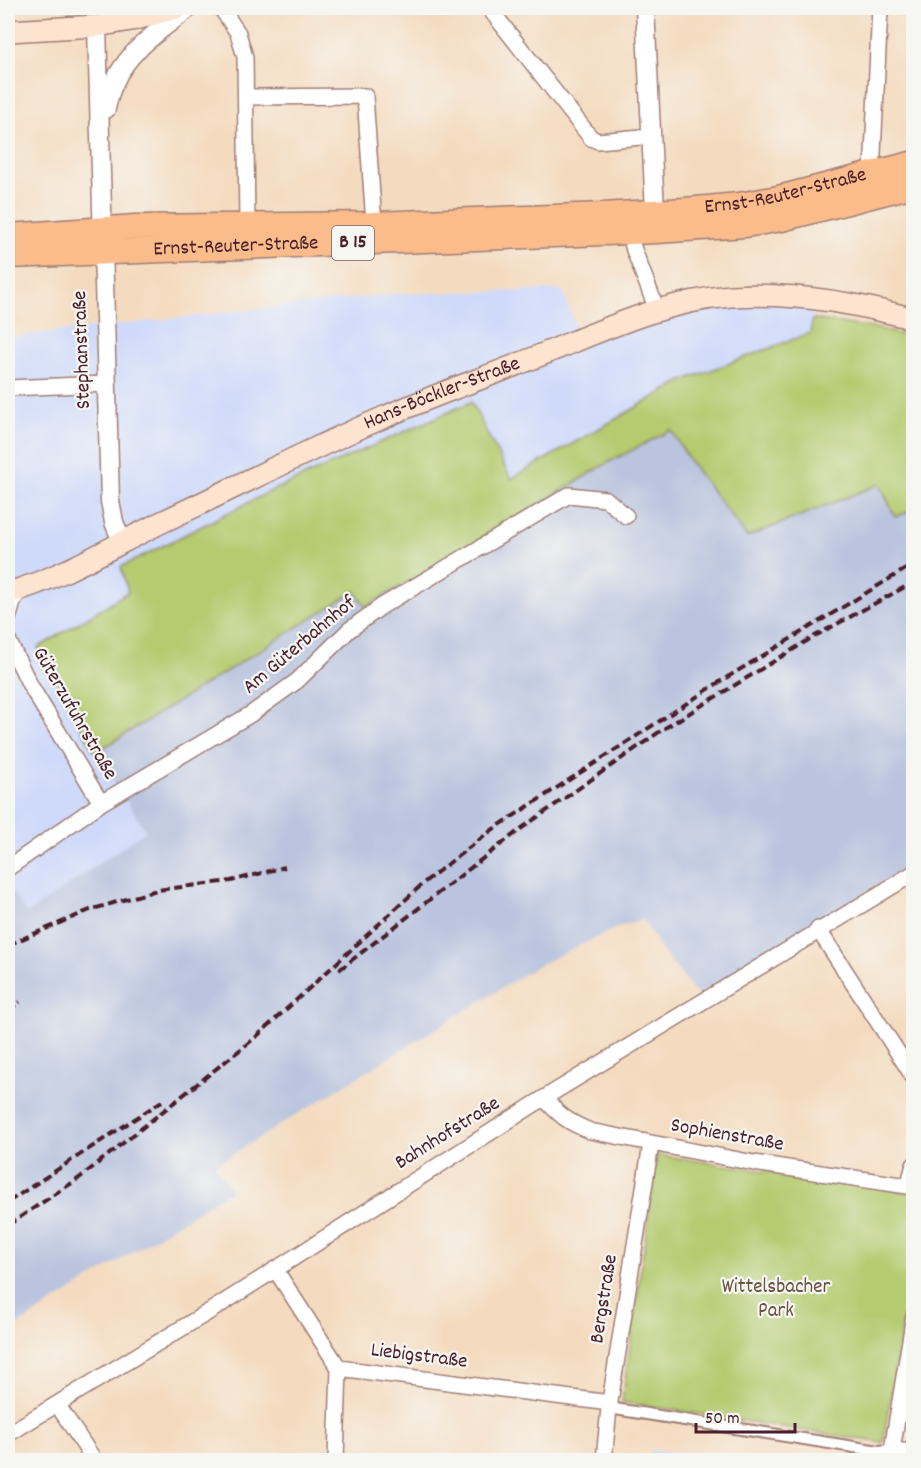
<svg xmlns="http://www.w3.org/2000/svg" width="921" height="1468" viewBox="0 0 921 1468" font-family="Dekko,sans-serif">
<rect width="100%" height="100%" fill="#f6f6f2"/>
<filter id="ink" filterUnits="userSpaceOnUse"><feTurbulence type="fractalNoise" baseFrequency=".0167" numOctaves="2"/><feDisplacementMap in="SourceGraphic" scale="12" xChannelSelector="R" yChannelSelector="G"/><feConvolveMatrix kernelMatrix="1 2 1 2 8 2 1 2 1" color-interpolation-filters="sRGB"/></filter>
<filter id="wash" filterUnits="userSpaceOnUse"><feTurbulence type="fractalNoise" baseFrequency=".008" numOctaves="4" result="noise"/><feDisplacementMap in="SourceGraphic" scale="24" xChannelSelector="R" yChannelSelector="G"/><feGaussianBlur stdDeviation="1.35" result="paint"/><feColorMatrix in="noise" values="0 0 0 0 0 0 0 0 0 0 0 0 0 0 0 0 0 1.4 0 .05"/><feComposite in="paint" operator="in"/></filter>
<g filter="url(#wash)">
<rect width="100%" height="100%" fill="#f4dbbf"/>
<path fill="#cfdafa" d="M562,290L579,336L654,309L817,297L810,333L682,381L511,479L472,403L129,592L38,648L95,753L146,831L27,915L8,886V337L393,294Z
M652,1450L710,1459L650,1460Z"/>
<path fill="#bac4de" d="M672,430L691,463L747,537L880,484L895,517L913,510V864L697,995L661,949L643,920L618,927L539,965L215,1165L231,1190L8,1331V886L27,914L146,831L95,753L356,591L366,607L609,462Z"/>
<path fill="#b4cb70" stroke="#7f754e" stroke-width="1.5" d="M813,319L879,329L913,338V510L895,517L880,484L747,537L691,463L671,430L609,462L366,607L355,591L95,753L38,648L128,592L121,567L269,492L471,402L511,479L682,381L810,333Z
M657,1155L913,1193V1262L883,1443L622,1402Z"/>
</g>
<g filter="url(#ink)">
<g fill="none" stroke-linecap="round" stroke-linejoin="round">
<g stroke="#9f7d75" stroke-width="14">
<path id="pedestrian" d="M609,1408L879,1451L892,1450"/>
</g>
<g stroke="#9f7d75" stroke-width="18">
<path id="minor" d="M221,8L238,33L245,57L247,225
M489,8L591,138L598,141L652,136
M246,97L365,96L374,224
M872,174L880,8
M629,232L634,250L657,310
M8,388L107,384
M8,619L14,599L21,589
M8,640L30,685L101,803
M8,868L101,803L251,714L297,681L349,630L382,606L569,495L606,499L626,516
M818,929L909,1070L914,1080
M544,1098C560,1116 568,1122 590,1131L754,1163L914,1187
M908,1186L914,1165
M275,1269L339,1368L610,1403
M914,1316L892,1450L914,1452
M57,1404L94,1460
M8,1434L215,1308L544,1098L914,873
M336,1460L339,1368
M604,1460L609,1408L651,1144"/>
</g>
<g stroke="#9f7d75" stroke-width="21">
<path id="tertiary" d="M645,8L655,212L660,223
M97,26L110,501L114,522L122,542
M106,109C115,58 151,37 189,8"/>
</g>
<g stroke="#9f7d75" stroke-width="24">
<g id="secondary">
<path d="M8,31L97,26L137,19L177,8"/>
<path id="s1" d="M8,593C63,577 111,547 162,522C237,487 311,448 387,416C436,394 487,377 536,357C599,332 662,301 731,296C793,292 853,302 914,319"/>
</g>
</g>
<g stroke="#9f7d75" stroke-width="27">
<g id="primary">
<path id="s2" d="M8,236L135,227L374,224L602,215L685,210L739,205L778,198L914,163"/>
<path id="s3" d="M8,256L657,231L745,225L782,219L914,185"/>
</g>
</g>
<use href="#pedestrian" stroke="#fff" stroke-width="10"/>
<use href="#minor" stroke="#fff" stroke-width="15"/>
<use href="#tertiary" stroke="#fff" stroke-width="18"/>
<use href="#secondary" stroke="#fde4d1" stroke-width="21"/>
<use href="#primary" stroke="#fabc8b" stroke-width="24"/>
<path stroke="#4a1f2b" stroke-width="4" stroke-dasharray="9 4.5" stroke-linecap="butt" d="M8,945L90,910L157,890L231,881L285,867
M339,970L522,828L665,728L815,636L914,582
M8,1010L20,1002
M8,1202L162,1101
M8,1225L78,1179L256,1037L427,880L492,830L721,681L914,564"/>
</g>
</g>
<g text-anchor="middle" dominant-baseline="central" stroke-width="4.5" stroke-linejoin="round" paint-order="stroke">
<rect fill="#f6f6f2" stroke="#7e6067" stroke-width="1.5" x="332" y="226" width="42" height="34" rx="4.5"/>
<g font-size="20" font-weight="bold" fill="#4a1f2b">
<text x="353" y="243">B 15</text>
</g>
<g font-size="21" fill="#4a1f2b" stroke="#f6f6f2">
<text stroke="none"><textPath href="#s2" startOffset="780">Ernst-Reuter-Straße</textPath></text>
<text stroke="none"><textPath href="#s3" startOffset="228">Ernst-Reuter-Straße</textPath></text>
<text transform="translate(83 350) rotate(-92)">Stephanstraße</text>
<text stroke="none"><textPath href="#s1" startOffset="478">Hans-Böckler-Straße</textPath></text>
<text transform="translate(300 646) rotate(-40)">Am Güterbahnhof</text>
<text transform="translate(74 714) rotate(60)">Güterzufuhrstraße</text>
<text transform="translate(448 1134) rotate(-32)">Bahnhofstraße</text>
<text transform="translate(727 1136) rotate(10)">Sophienstraße</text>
<text transform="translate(605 1299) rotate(-81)">Bergstraße</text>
<text transform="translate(419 1357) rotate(7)">Liebigstraße</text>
</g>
<g font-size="21" fill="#6a5340" stroke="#f6f6f2">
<text x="776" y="1288">Wittelsbacher<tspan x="776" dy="24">Park</tspan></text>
</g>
</g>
<rect width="921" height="1468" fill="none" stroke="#f6f6f2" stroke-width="30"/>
<path d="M696 1423v9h99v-9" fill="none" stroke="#4a1f2b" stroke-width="3"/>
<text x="705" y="1423" font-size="18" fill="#4a1f2b" stroke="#f6f6f2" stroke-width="4.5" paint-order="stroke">50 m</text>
</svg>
